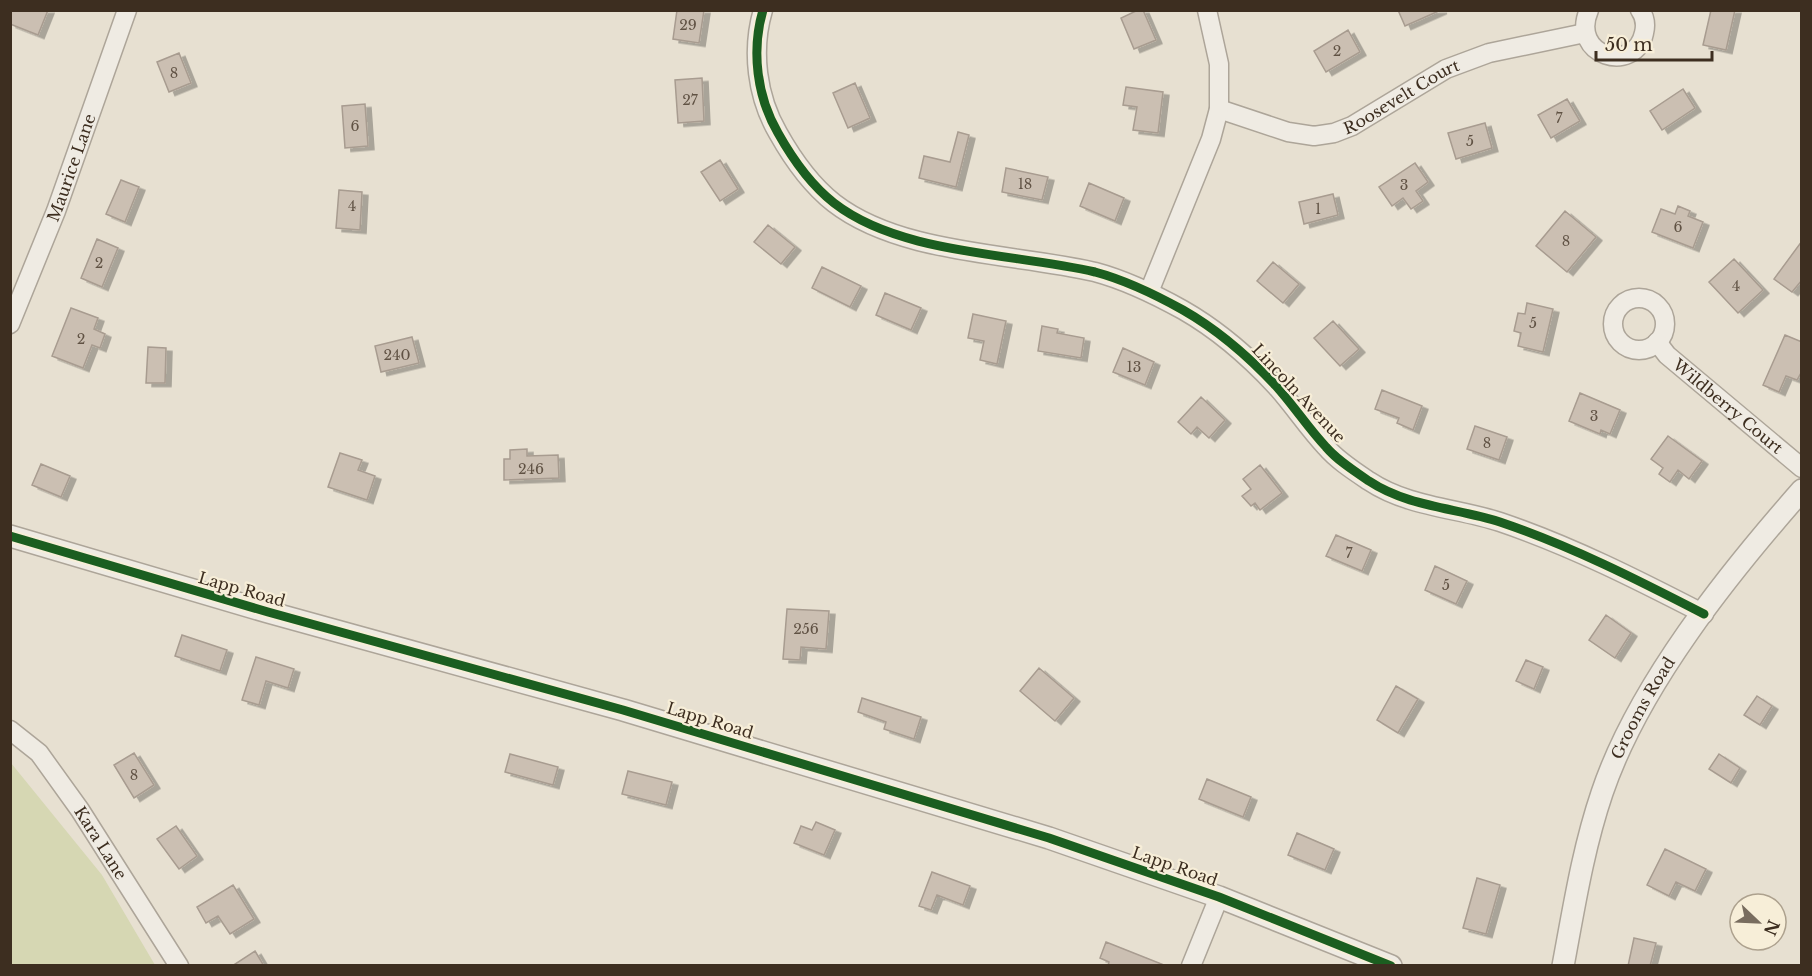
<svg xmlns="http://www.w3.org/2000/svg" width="1812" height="976" viewBox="0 0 1812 976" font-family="'Libre Baskerville',serif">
<defs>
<filter id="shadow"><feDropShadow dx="6" dy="3.5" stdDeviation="0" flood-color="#0004"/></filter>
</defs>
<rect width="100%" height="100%" fill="#e7e0d1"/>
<path fill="#d6d7b3" d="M11,763L102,875L155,965H11Z"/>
<path fill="#cbbfb2" stroke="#a89c90" stroke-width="1.5" filter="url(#shadow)" d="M10,10H48L38,35L10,24Z
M677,10H704L699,43L673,39Z
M1138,10H1143L1156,40L1134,49L1121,18Z
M1398,10H1441L1405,26Z
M1711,10H1735L1726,50L1703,45Z
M1348,30L1360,52L1326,72L1314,51Z
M179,53L191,83L169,92L157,62Z
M702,78L704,121L678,123L675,80Z
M855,83L870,118L848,128L833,93Z
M1126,87L1163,92L1158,133L1133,130L1137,107L1123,105Z
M1683,89L1695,108L1662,130L1650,111Z
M1567,99L1580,121L1551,138L1538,115Z
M365,104L368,146L345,148L342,106Z
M1485,123L1492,148L1456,159L1448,133Z
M958,132L969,135L956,187L919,178L924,156L950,162Z
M720,160L738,189L720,201L701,172Z
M1415,163L1428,182L1416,191L1423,201L1411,209L1403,198L1392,206L1379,187Z
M1006,168L1048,177L1042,200L1002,192Z
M121,180L139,187L125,222L106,214Z
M1089,183L1124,198L1115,221L1080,206Z
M339,190L362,192L360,230L336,228Z
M1333,194L1338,215L1304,224L1299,202Z
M1678,206L1690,211L1688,216L1703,222L1693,248L1652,232L1661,209L1675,214Z
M1565,211L1596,237L1567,272L1536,246Z
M768,225L795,247L781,264L754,242Z
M97,239L118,248L102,287L81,278Z
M1802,241V280L1792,292L1774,279Z
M1734,259L1763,290L1738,313L1709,282Z
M1273,262L1299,284L1283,303L1257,281Z
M822,267L861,286L850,307L812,288Z
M885,293L921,308L911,330L876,315Z
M1527,303L1553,309L1543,352L1518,346L1521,333L1514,331L1518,313L1525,314Z
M71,308L98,318L94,329L105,334L100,348L92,345L83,368L52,356Z
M973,314L1006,321L997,364L980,360L984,341L968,338Z
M1333,321L1359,349L1340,366L1314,338Z
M1042,326L1058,329L1057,333L1084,338L1081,358L1038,351Z
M1785,335L1802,342V371L1797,380L1786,376L1779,392L1763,385Z
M412,337L419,363L381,372L375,346Z
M148,347L166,348L165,383H146Z
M1123,348L1154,362L1145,385L1113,372Z
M1382,390L1422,406L1413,430L1397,423L1399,418L1375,409Z
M1580,393L1620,410L1610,434L1601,430L1600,434L1569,421Z
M1201,397L1225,420L1209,438L1197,427L1191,434L1178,422Z
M1475,426L1507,437L1499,460L1467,449Z
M1668,436L1702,461L1689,479L1678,470L1670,482L1659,474L1663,468L1651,459Z
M527,449V456L558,455L559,478L504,480V459H510V450Z
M340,453L362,460L358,470L375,476L367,500L328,487Z
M41,464L70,476L61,497L32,485Z
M1260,465L1282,493L1260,510L1255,503L1251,506L1242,496L1251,489L1243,479Z
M1336,535L1371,550L1362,571L1326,556Z
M1435,566L1467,581L1456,604L1425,590Z
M787,609L829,611L826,649L801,647L800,660L783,659Z
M1606,615L1631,633L1615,658L1589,640Z
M182,635L227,650L220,671L175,656Z
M256,657L294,669L288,688L266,681L259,705L242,700Z
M1526,660L1543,667L1534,689L1516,681Z
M1039,668L1074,698L1055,721L1020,691Z
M1396,686L1418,699L1398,733L1377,720Z
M1757,696L1772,706L1760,725L1744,715Z
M862,698L921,717L914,739L884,729L886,722L858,712Z
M134,753L154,785L134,798L114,765Z
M510,754L558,767L553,785L505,772Z
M1719,754L1740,768L1731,783L1709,769Z
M628,771L672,782L666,805L622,794Z
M1207,779L1251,797L1243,817L1199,799Z
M816,822L835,830L824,855L794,843L801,826L812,830Z
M176,826L197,856L179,869L157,839Z
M1297,833L1334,849L1325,870L1288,855Z
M1665,849L1706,869L1695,891L1676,882L1669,896L1647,885Z
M932,872L970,886L963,905L937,895L931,910L919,906Z
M1477,878L1500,885L1486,934L1463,928Z
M233,885L254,919L230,934L218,916L206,923L197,907Z
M1634,938L1656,943L1650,966H1628Z
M1106,942L1164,965V966H1108L1109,962L1100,958Z
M255,951L264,966H232Z"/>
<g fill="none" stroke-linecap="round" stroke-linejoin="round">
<g stroke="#ada599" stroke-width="21">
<g id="minor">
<path d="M763,10C751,51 757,97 778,133C792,158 811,185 834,203C901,255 1015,253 1095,272C1125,280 1156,295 1183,310C1218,330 1249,357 1276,386C1294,406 1308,428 1326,447C1337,460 1354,471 1369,481C1408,507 1457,508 1500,522C1571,546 1638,580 1704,614"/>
<path d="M1589,10C1569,56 1635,75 1644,33C1646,25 1645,17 1640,10"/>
<path id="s1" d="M1219,109L1288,132L1314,136L1334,133L1352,126L1446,69L1489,53L1585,33"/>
<path d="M1149,292L1211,139L1219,109V64L1207,10"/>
<circle cx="1639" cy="324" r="26"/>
<path id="s2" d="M10,324L56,211L127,10"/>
<path id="s3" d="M1657,342L1667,355L1802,468"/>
<path id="s4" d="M10,730L39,753L80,810L179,966"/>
<path d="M1191,966L1219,897"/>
</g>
</g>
<g stroke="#ada599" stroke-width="24">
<g id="tertiary">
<path d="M10,536L268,612L623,710L1049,838L1219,897L1391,966"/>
<path id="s5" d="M1563,966C1574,907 1583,849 1602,793C1638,686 1728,574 1802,490"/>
</g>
</g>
<use href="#minor" stroke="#efebe3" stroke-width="18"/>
<use href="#tertiary" stroke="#efebe3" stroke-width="21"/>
<g stroke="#f7eed8" stroke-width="13">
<path id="cycleway" d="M763,10C751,51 757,97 778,133C792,158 811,185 834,203C901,255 1015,253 1095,272C1125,280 1156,295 1183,310C1218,330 1249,357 1276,386C1294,406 1308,428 1326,447C1337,460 1354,471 1369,481C1408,507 1457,508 1500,522C1571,546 1638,580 1704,614
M10,536L268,612L623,710L1049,838L1219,897L1391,966"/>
</g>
<use href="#cycleway" stroke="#1b5e20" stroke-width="9"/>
</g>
<g text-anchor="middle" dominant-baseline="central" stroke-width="4.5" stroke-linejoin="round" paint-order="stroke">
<g font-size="14" fill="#605244">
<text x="688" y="25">29</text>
<text x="1337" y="51">2</text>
<text x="174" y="73">8</text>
<text x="690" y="100">27</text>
<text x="1559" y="118">7</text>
<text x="355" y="126">6</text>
<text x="1470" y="141">5</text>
<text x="1025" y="184">18</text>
<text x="1404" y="185">3</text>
<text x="352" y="206">4</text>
<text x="1318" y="209">1</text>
<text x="1678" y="227">6</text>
<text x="1566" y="241">8</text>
<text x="99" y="263">2</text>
<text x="1736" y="286">4</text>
<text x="1533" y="323">5</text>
<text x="81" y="339">2</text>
<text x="397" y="355">240</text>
<text x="1134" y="367">13</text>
<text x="1594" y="416">3</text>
<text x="1487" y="443">8</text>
<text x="531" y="469">246</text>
<text x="1349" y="553">7</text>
<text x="1446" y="585">5</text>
<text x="806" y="629">256</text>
<text x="134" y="775">8</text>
</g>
<g font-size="16" fill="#3d2e20" stroke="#f7eed8">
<text stroke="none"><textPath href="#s1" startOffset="196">Roosevelt Court</textPath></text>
<text stroke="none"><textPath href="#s2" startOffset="168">Maurice Lane</textPath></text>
<text transform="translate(1299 393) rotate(47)">Lincoln Avenue</text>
<text stroke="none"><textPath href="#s3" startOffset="96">Wildberry Court</textPath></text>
<text transform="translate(242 589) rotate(16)">Lapp Road</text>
<text stroke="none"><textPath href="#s5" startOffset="272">Grooms Road</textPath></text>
<text transform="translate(710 720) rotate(17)">Lapp Road</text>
<text stroke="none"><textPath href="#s4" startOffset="146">Kara Lane</textPath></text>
<text transform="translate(1175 866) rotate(19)">Lapp Road</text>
</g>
</g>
<rect width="1812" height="976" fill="none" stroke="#3d2e20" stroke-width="24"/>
<g transform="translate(1758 922) rotate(113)"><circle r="28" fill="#f7eed8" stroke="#ada18e" stroke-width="1.5"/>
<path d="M0-4.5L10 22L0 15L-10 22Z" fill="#786c5e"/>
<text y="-9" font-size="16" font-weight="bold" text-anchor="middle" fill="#3d2e20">N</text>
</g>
<path d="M1596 51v9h116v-9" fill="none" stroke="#3d2e20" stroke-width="3"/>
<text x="1605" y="51" font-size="18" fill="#3d2e20" stroke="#f7eed8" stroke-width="4.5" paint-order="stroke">50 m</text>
</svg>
